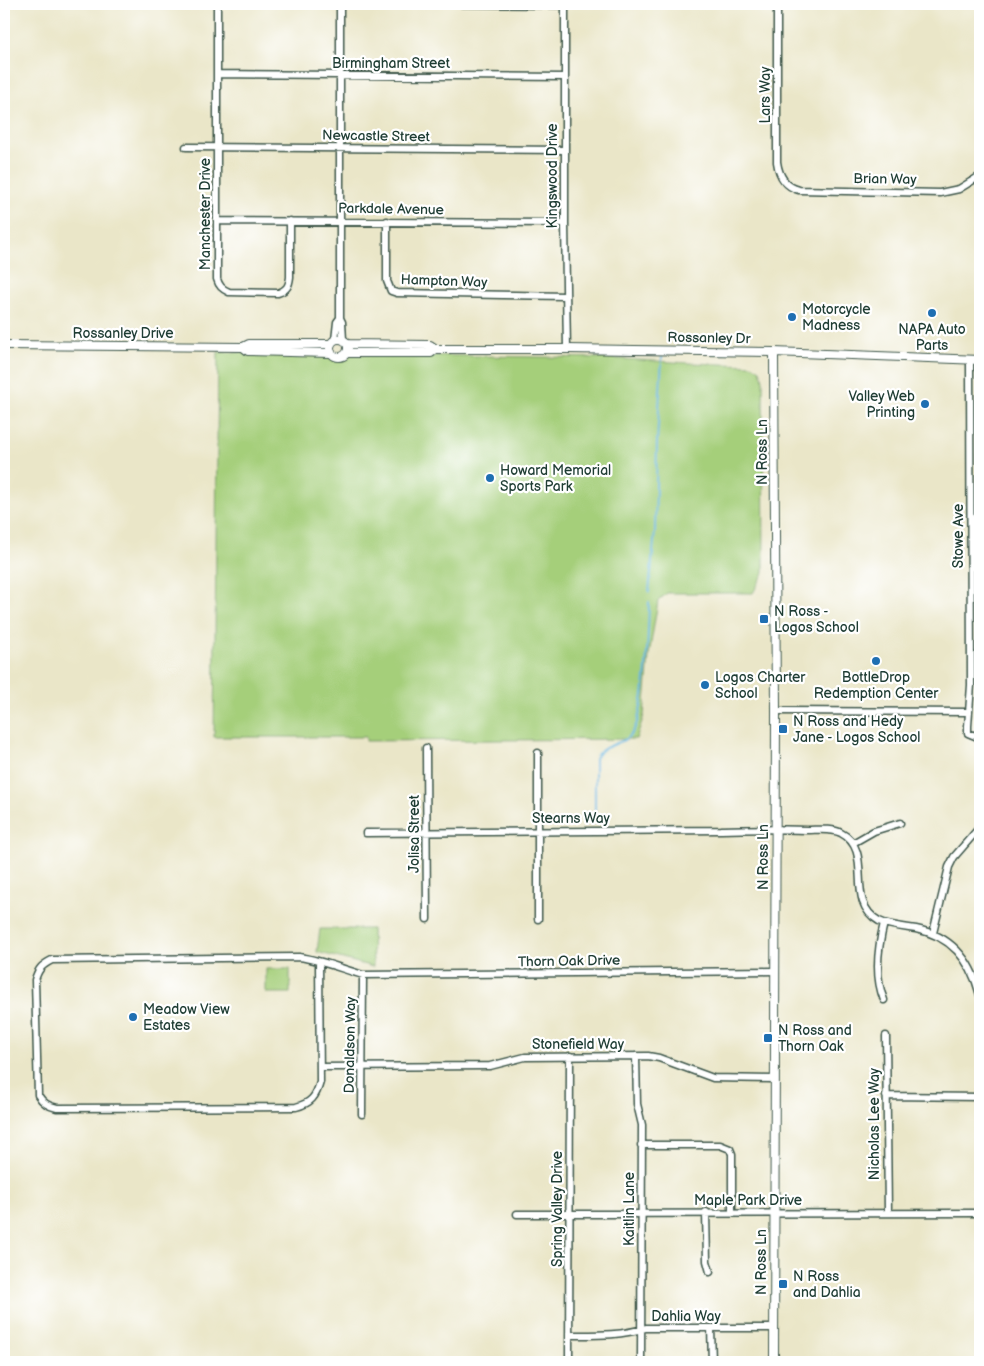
<svg xmlns="http://www.w3.org/2000/svg" width="984" height="1366" viewBox="0 0 984 1366" font-family="'Balsamiq Sans',sans-serif">
<rect width="100%" height="100%" fill="#fff"/>
<filter id="ink" filterUnits="userSpaceOnUse"><feTurbulence type="fractalNoise" baseFrequency=".02" numOctaves="2"/><feDisplacementMap in="SourceGraphic" scale="10" xChannelSelector="R" yChannelSelector="G"/><feConvolveMatrix kernelMatrix="1 2 1 2 8 2 1 2 1" color-interpolation-filters="sRGB"/></filter>
<filter id="wash" filterUnits="userSpaceOnUse"><feTurbulence type="fractalNoise" baseFrequency=".0096" numOctaves="4" result="noise"/><feDisplacementMap in="SourceGraphic" scale="20" xChannelSelector="R" yChannelSelector="G"/><feGaussianBlur stdDeviation="1.12" result="paint"/><feColorMatrix in="noise" values="0 0 0 0 0 0 0 0 0 0 0 0 0 0 0 0 0 1.4 0 .05"/><feComposite in="paint" operator="in"/></filter>
<g filter="url(#wash)">
<rect width="100%" height="100%" fill="#eae6c8"/>
<path fill="#a5cf7a" stroke="#628657" d="M218,352L605,358L689,363L752,365L760,370L763,379L764,573L753,593H667L658,601L649,655L644,715L636,739L366,741V737H214Z
M320,929H372L373,967L317,952Z
M266,969H290V993H266Z"/>
<g fill="none" stroke-linecap="round" stroke-linejoin="round">
<path stroke="#66b6e1" stroke-width="2" d="M649,592L655,531L657,442L662,357
M595,823V758C603,743 623,746 632,733C647,711 648,630 649,602"/>
</g>
</g>
<g filter="url(#ink)">
<g fill="none" stroke-linecap="round" stroke-linejoin="round">
<g stroke="#3d564a" stroke-width="9">
<path id="minor" d="M217,4V279C219,286 222,289 229,292L278,293C287,290 289,286 290,277V221
M340,4V318L342,322L343,340
M462,4L565,5
M565,4V223L567,349
M777,4V162C779,176 786,187 799,190L940,193L959,189L980,176
M218,74L565,77
M186,147L565,150
M218,221L565,223
M387,221V281L391,291L397,293L565,296
M335,340L337,322L340,318
M970,360L971,685L968,726V733L980,738
M971,519H980
M776,711L969,712
M426,748L427,919
M538,753V919
M366,833C484,832 602,831 721,830C750,829 778,829 807,830C818,830 832,828 841,833C876,851 843,901 879,921C889,926 904,927 916,929C952,936 971,960 980,995
M853,843L874,831L900,823
M933,933L949,867L954,857L980,827
M319,962L320,1082C316,1097 311,1103 296,1107L57,1108C48,1106 43,1103 38,1095L35,980C38,969 42,965 52,960L299,957C321,960 342,969 363,975L774,971
M884,1000C874,976 878,947 884,923
M886,1036L888,1212
M636,1056L637,1104L642,1125L641,1362
M320,1067L490,1066L525,1057L648,1056L659,1058L713,1078L774,1079
M886,1096L980,1097
M362,1114L363,975
M641,1145H720L730,1149L732,1154V1212
M706,1212L707,1261L710,1272
M517,1214L980,1213
M711,1328L712,1362
M569,1335C595,1335 620,1336 646,1328H774
M569,1362L570,1056"/>
</g>
<g stroke="#3d564a" stroke-width="10">
<path id="major" d="M330 348a9 9 0 1 1 18 0a9 9 0 1 1-18 0Z
M347,344L430,345L436,349H567L774,352L980,360
M4,345L243,347L249,344H331
M243,347L248,351L331,353
M347,353H431L436,349
M774,1362L776,711L774,352"/>
</g>
<use href="#minor" stroke="#fff" stroke-width="6"/>
<use href="#major" stroke="#fff" stroke-width="8"/>
</g>
</g>
<g fill="#1f6fb2" stroke="#fff" stroke-width="2">
<circle cx="932" cy="313" r="5"/>
<circle cx="792" cy="317" r="5"/>
<circle cx="925" cy="404" r="5"/>
<circle cx="490" cy="478" r="5"/>
<rect x="759" y="614" width="10" height="10" rx="2.5"/>
<circle cx="876" cy="661" r="5"/>
<circle cx="705" cy="685" r="5"/>
<rect x="778" y="724" width="10" height="10" rx="2.5"/>
<circle cx="133" cy="1017" r="5"/>
<rect x="763" y="1033" width="10" height="10" rx="2.5"/>
<rect x="778" y="1279" width="10" height="10" rx="2.5"/>
</g>
<g text-anchor="middle" dominant-baseline="central" stroke-width="4.5" stroke-linejoin="round" paint-order="stroke">
<g font-size="14" fill="#1f3d34" stroke="#fff">
<text x="391" y="63">Birmingham Street</text>
<text transform="translate(765 95) rotate(-90)">Lars Way</text>
<text transform="translate(376 136) rotate(1)">Newcastle Street</text>
<text transform="translate(552 176) rotate(-90)">Kingswood Drive</text>
<text transform="translate(885 179) rotate(1)">Brian Way</text>
<text transform="translate(391 209) rotate(1)">Parkdale Avenue</text>
<text transform="translate(205 214) rotate(-90)">Manchester Drive</text>
<text transform="translate(444 281) rotate(2)">Hampton Way</text>
<text x="123" y="333">Rossanley Drive</text>
<text transform="translate(709 338) rotate(1)">Rossanley Dr</text>
<text transform="translate(762 452) rotate(-90)">N Ross Ln</text>
<text transform="translate(958 536) rotate(-90)">Stowe Ave</text>
<text x="571" y="818">Stearns Way</text>
<text transform="translate(414 834) rotate(-90)">Jolisa Street</text>
<text transform="translate(763 857) rotate(-90)">N Ross Ln</text>
<text transform="translate(569 961) rotate(-1)">Thorn Oak Drive</text>
<text x="578" y="1044">Stonefield Way</text>
<text transform="translate(350 1045) rotate(-89)">Donaldson Way</text>
<text transform="translate(874 1124) rotate(-90)">Nicholas Lee Way</text>
<text x="748" y="1200">Maple Park Drive</text>
<text transform="translate(557 1209) rotate(-90)">Spring Valley Drive</text>
<text transform="translate(629 1209) rotate(-90)">Kaitlin Lane</text>
<text transform="translate(761 1262) rotate(-90)">N Ross Ln</text>
<text x="686" y="1316">Dahlia Way</text>
</g>
<g font-size="14" fill="#1f3d34" stroke="#fff" text-anchor="start">
<text x="802" y="309">Motorcycle<tspan x="802" dy="16">Madness</tspan></text>
<text x="932" y="329" text-anchor="middle">NAPA Auto<tspan x="932" dy="16">Parts</tspan></text>
<text x="915" y="396" text-anchor="end">Valley Web<tspan x="915" dy="16">Printing</tspan></text>
<text x="500" y="470">Howard Memorial<tspan x="500" dy="16">Sports Park</tspan></text>
<text x="774" y="611">N Ross -<tspan x="774" dy="16">Logos School</tspan></text>
<text x="715" y="677">Logos Charter<tspan x="715" dy="16">School</tspan></text>
<text x="876" y="677" text-anchor="middle">BottleDrop<tspan x="876" dy="16">Redemption Center</tspan></text>
<text x="793" y="721">N Ross and Hedy<tspan x="793" dy="16">Jane - Logos School</tspan></text>
<text x="143" y="1009">Meadow View<tspan x="143" dy="16">Estates</tspan></text>
<text x="778" y="1030">N Ross and<tspan x="778" dy="16">Thorn Oak</tspan></text>
<text x="793" y="1276">N Ross<tspan x="793" dy="16">and Dahlia</tspan></text>
</g>
</g>
<rect width="984" height="1366" fill="none" stroke="#fff" stroke-width="20"/>
</svg>
